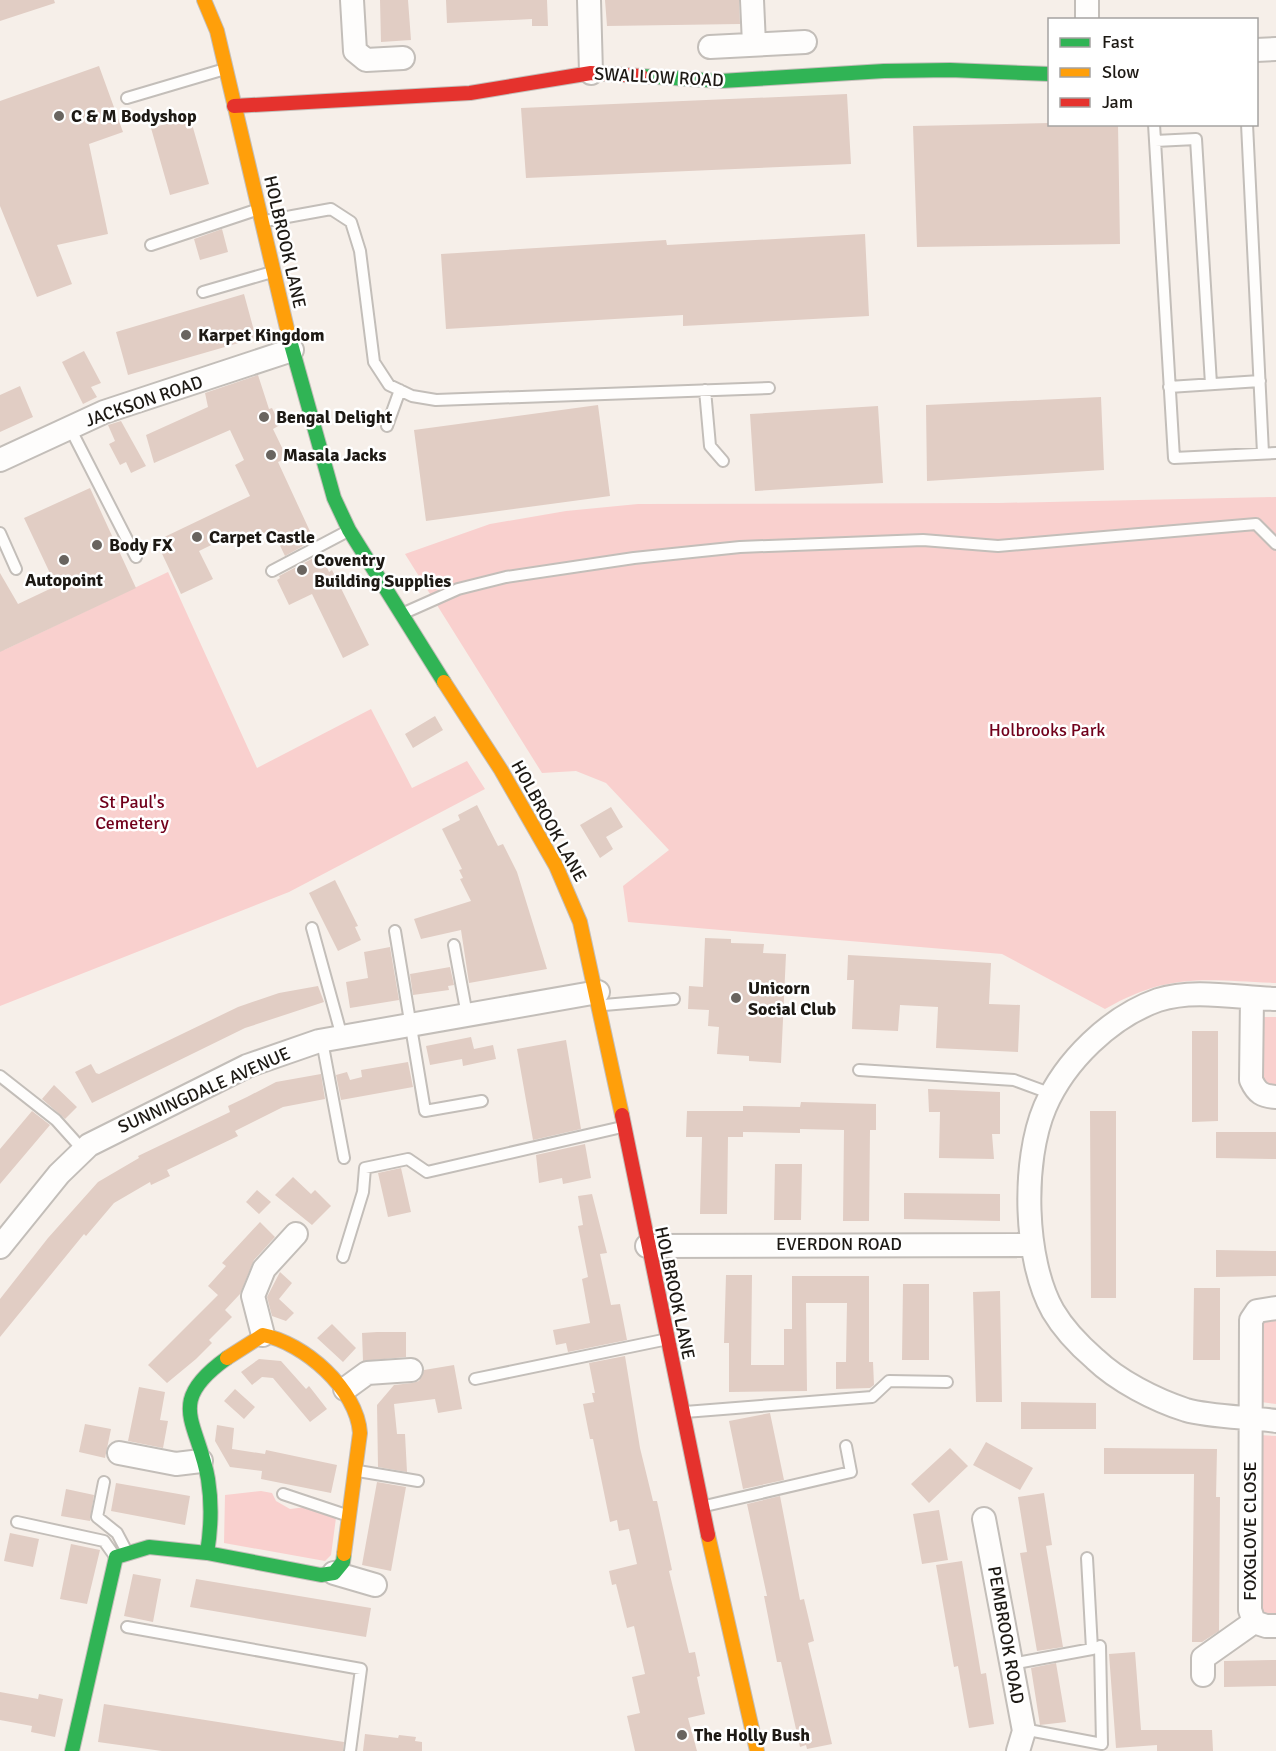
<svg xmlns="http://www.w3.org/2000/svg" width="1276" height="1751" viewBox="0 0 1276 1751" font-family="Signika,sans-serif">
<rect width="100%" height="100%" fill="#f6efe9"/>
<path fill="#f9d0ce" d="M1276,497V983C1205,980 1169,972 1105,1009L1002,954L628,922L623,886L669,850L606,783L576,771L542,773L405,554L490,524L566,511L638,504L999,503Z
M168,572L257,768L371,709L412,788L467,761L485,789L289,892L0,1006V643L4,650Z
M1262,1017H1276V1088L1261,1082Z
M1276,1317V1404L1261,1402V1322Z
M1260,1435L1276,1436V1618H1264L1259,1611Z
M261,1491L272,1493L276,1501L290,1509L306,1507L336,1518L331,1555L325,1561L224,1543L225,1495Z"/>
<path fill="#e1cdc4" d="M0,0H54L55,3L0,21Z
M380,0H408L411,40L381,42Z
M446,0H547L548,26H532V19L447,23Z
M605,0H739L740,24L607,26Z
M99,66L123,132L89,144L108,234L57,245L72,284L37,297L0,206V101Z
M847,94L851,164L526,178L521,108Z
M190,117L209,184L170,195L151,128Z
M1050,123L1118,124L1120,244L917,247L913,126Z
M222,229L228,252L200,260L194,239Z
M865,234L869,316L683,326V315L446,329L441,254L666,240L667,245Z
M244,294L256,338L128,375L116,332Z
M84,351L101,383L91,387L97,397L83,404L62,362Z
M258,375L269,409L272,408L280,425L273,429L287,458L278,462L314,540L285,556L272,529L243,543L238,532L199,551L213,579L181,594L156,541L250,496L235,465L244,460L230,430L154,463L146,435L208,407L205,393Z
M20,386L33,417L0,432V395Z
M1101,397L1104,470L927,481L926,405Z
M598,405L610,496L426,521L414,430Z
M878,406L883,483L755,491L750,414Z
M121,421L146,466L131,473L126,462L120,465L109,444L115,441L108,425Z
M90,488L136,588L0,652V573L18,604L56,586L24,518Z
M321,554L329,572L332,570L369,645L343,658L312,594L289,605L277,580L280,578L279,576Z
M435,716L443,730L413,748L405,734Z
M477,805L498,846L503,844L517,872L547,969L469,983L461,930L421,939L414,919L471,901L460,879L463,878L459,870L462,869L442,829L460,820L458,815Z
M611,807L623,827L606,837L613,849L600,858L580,825Z
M335,880L358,926L355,927L361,940L338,951L309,893Z
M705,938L731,939V943L764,944L763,953L786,954L781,1063L749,1061V1056L717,1054L719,1027L708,1026L709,1010L688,1009L689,986L703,987Z
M390,947L399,1000L350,1008L346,982L368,978L364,952Z
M848,955L991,963L989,1004L1020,1005L1018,1052L936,1048L938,1007L900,1005L898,1031L852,1029L854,980H847Z
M450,967L454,985L448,986L449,990L413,995L410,974Z
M318,986L324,1002L245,1028L92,1103L75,1072L91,1064L96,1073L99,1074L238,1007L279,993Z
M1192,1031H1218V1121L1192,1122Z
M471,1037L474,1049L493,1045L496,1059L463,1066L462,1059L430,1065L426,1046Z
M566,1040L581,1129L533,1140L517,1049Z
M408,1062L413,1087L341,1100L336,1075L347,1072L350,1080L362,1077L361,1070Z
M321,1074L325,1099L283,1107L235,1131L238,1136L167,1170L170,1176L151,1185L150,1182L114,1203L86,1236L84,1234L0,1337V1299L48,1238L98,1182L139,1158L138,1156L230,1112L228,1106L247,1097L276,1082Z
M54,1085L77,1107L65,1119L42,1099Z
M928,1089L1000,1092V1134H992L994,1159L939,1158L940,1112H929Z
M801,1102L876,1104V1130H870L869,1221H843L844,1130L800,1129V1133L743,1132V1137H728L727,1214H700L702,1137H686L687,1111H743V1106L800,1107Z
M32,1111L50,1125L0,1184V1149Z
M1090,1111H1116V1298H1091Z
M1216,1132H1276V1159L1216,1158Z
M585,1144L591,1178L563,1184L562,1178L539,1183L536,1155Z
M775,1164H802L801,1220H774Z
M401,1168L411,1212L388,1217L378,1173Z
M293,1177L311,1194L315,1190L331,1206L312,1225L275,1195Z
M257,1190L271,1202L259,1214L246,1202Z
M904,1193L1000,1194V1221L904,1219Z
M592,1194L607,1253L600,1254L611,1305L620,1304L627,1340L568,1352L566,1343L556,1345L553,1330L590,1323L582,1279L588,1277L578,1226L583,1225L578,1196Z
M260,1222L275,1237L254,1260L240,1294L225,1310L232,1317L209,1340L212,1343L196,1359L167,1383L148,1365L218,1295L208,1286L226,1266L222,1263Z
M1216,1250L1276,1251V1276L1216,1277Z
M280,1272L292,1283L279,1299L294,1313L286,1321L272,1316L267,1297Z
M726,1275H752L751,1365H784V1329H792V1276H869V1362H873L874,1385L870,1388L836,1389V1362H846L847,1303H806L807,1391L729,1392V1343H724Z
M903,1284H929V1360H902Z
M1194,1288H1220V1360H1193Z
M1000,1291L1002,1402H976L973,1292Z
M332,1324L356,1348L343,1362L317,1338Z
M377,1332H406V1357L363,1361L362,1333Z
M625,1356L640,1448L653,1501H657L672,1570L669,1571L689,1653L695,1652L700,1676L697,1677L705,1714L688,1718L697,1751H635L627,1716L640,1713L632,1677L645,1674L634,1626L627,1628L616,1584L612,1585L609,1571L637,1564L629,1529L619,1531L617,1520L610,1522L593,1439H590L583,1404L594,1402L592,1393H595L589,1363Z
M259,1359L281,1361L306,1389L309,1386L327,1409L310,1422L273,1378L262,1377L252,1385L241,1372Z
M454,1365L462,1409L438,1413L435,1399L394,1404L397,1434H405L407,1472L378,1467L377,1405L394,1385L412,1383L419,1381L424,1370Z
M139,1387L165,1392L160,1420L168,1421L163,1448L128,1441Z
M235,1389L255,1407L244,1419L224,1401Z
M1021,1402L1096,1403V1429H1021Z
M770,1413L784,1480L743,1489L729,1421Z
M85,1424L111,1429L105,1458L79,1452Z
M217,1425L234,1428L232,1449L265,1454L266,1450L337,1465L331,1493L261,1479L262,1471L230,1467L215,1441Z
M986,1442L1033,1468L1020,1490L973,1465Z
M950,1448L968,1466L929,1503L911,1484Z
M1104,1448L1217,1449L1216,1497H1220L1219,1631L1202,1642H1192L1194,1474H1104Z
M377,1482L406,1487L391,1571L362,1565Z
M116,1483L190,1496L185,1525L111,1511Z
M66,1489L94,1495L90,1521L61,1516Z
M1044,1493L1052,1545L1046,1546L1063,1647L1037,1651L1020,1553L1027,1552L1018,1497Z
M780,1496L800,1600L804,1599L814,1641L808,1643L832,1744L807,1749L806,1745L800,1747L781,1662H777L764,1596H767L747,1504Z
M939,1510L948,1560L922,1564L913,1514Z
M10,1533L39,1539L33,1567L4,1561Z
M71,1544L100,1550L87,1604L60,1599Z
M962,1561L981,1674L986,1673L994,1724L969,1728L958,1666L954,1667L936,1565Z
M133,1574L161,1579L153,1622L124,1616Z
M196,1579L371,1608L366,1637L190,1607Z
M1135,1652L1141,1730H1212L1213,1751H1157V1745L1116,1748L1109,1654Z
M1276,1660V1686L1224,1687V1661Z
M1056,1663L1066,1722L1040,1725L1031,1668Z
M0,1692L38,1699L39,1694L63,1699L55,1737L31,1732L32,1726L0,1720Z
M104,1704L344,1742L343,1751H162L98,1742Z
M365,1734L398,1738L399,1735L416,1737L415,1741L422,1742V1751H363Z"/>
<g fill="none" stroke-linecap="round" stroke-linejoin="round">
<g stroke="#c3beb9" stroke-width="14">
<path id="lane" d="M127,98L225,69
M1154,124L1174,458L1276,453
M1247,124L1263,453
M1155,141L1196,139L1211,384
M265,221L331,209L351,222L360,251L374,362L389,385L412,396L436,400L769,388
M151,245L256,210
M203,292L272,272
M1169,387L1260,381
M705,390L710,446L723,461
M387,426L400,390
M70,428L136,557
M0,533L16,569
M272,571L346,532
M404,613L458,589L506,577L634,558L740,547L923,540L998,546L1256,524L1276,544
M312,928L342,1037
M395,931L425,1111L482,1101
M454,945L467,1015
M604,1005L674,999
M322,1041L344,1158
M859,1070L1014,1080L1052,1094
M0,1076L56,1120L83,1150
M343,1257L363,1192L365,1168L408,1159L427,1172L622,1127
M475,1379L663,1340
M685,1412L872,1397L889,1381L947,1382
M358,1471L418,1481
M104,1482L97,1517L117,1533L126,1550
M283,1494L346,1515
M705,1506L851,1472L846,1446
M17,1522L104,1541L114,1555
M127,1627L361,1669L350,1751
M1011,1664L1092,1649L1087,1558
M1023,1729L1102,1744L1100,1646"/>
</g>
<g stroke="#c3beb9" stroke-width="26">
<path id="street" d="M352,0L355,51L366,60L403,58
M589,0L591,73
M752,0L754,44
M1087,0V20
M710,47L805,42
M1256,50L1276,49
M0,460L104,412L292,350
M1252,998L1251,1080C1257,1093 1262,1096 1276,1097
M1276,999C1239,998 1194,988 1158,1000C1110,1017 1065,1061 1045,1107C1022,1161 1024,1260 1053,1311C1063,1328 1080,1346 1095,1359C1118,1381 1155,1400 1186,1410C1210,1417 1249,1417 1276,1421
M647,1246L1031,1245
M0,1247L59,1174L89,1145L247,1066L319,1041L598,992
M1276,1308L1257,1311L1251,1320L1250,1610L1254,1622L1266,1626H1276
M263,1335L253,1296L264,1269L296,1234
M345,1389L367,1373L411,1370
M119,1453L176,1464L201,1461
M984,1519L1024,1731L1018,1751
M334,1573L375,1585
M1203,1675V1658L1254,1622"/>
</g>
<g stroke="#c3beb9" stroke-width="16">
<path id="fast" d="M641,76L721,81L884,71L950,70L1050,74
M289,337L334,498L349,530L444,682
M207,1553C211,1529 212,1504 208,1479C198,1421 164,1403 227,1358
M72,1751L116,1557L149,1547L207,1553L321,1575L334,1573L343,1562L344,1554"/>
</g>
<g stroke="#c3beb9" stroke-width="16">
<path id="slow" d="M204,0L217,31L289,337
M444,682L501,770L556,866L580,922L622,1115
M227,1358L263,1335C304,1343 357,1389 360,1433L344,1554
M708,1535L757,1751"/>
</g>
<g stroke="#c3beb9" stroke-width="16">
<path id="jam" d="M234,106L470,93L591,73L641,76
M622,1115L708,1535"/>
</g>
<use href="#lane" stroke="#fefdfc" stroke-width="10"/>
<use href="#street" stroke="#fefdfc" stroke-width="22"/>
<use href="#fast" stroke="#30b455" stroke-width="14"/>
<use href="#slow" stroke="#ff9f0a" stroke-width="14"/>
<use href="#jam" stroke="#e5322d" stroke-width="14"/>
</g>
<g fill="#69645f" stroke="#fff" stroke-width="2">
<circle cx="59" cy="116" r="6"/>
<circle cx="186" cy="335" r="6"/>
<circle cx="264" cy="417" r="6"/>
<circle cx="271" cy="455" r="6"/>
<circle cx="197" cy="537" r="6"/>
<circle cx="97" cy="545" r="6"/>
<circle cx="64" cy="560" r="6"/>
<circle cx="302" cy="570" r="6"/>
<circle cx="736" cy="998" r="6"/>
<circle cx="682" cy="1735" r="6"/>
</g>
<g text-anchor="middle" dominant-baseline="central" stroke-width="5" stroke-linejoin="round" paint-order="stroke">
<g font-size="18" fill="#1d1914" stroke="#fff">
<text transform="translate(659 77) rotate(3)">SWALLOW ROAD</text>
<text transform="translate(285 242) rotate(77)">HOLBROOK LANE</text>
<text transform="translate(144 401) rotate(-19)">JACKSON ROAD</text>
<text transform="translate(549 821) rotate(61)">HOLBROOK LANE</text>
<text transform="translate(204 1090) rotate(-24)">SUNNINGDALE AVENUE</text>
<text x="839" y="1244">EVERDON ROAD</text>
<text transform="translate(675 1293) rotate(78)">HOLBROOK LANE</text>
<text transform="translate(1250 1531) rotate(-90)">FOXGLOVE CLOSE</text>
<text transform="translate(1006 1635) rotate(80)">PEMBROOK ROAD</text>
</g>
<g font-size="18" font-weight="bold" fill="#1d1914" stroke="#fff" text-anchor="start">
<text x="71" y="116">C &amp; M Bodyshop</text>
<text x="198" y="335">Karpet Kingdom</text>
<text x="276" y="417">Bengal Delight</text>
<text x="283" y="455">Masala Jacks</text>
<text x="209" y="537">Carpet Castle</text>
<text x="109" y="545">Body FX</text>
<text x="314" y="560">Coventry<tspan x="314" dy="21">Building Supplies</tspan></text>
<text x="64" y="580" text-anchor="middle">Autopoint</text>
<text x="748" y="988">Unicorn<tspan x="748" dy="21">Social Club</tspan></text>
<text x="694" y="1735">The Holly Bush</text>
</g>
<g font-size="18" fill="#71001b" stroke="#fff">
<text x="1047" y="730">Holbrooks Park</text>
<text x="132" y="802">St Paul's<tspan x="132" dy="21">Cemetery</tspan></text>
</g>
</g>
<rect x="1048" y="18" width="210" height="108" fill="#ffffff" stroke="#a5a3a1" stroke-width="1.5"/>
<rect x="1060" y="38" width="30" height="9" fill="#30b455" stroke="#a5a3a1" stroke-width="1.5"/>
<text x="1102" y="48" font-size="18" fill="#1d1914">Fast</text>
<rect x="1060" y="68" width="30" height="9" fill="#ff9f0a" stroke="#a5a3a1" stroke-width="1.5"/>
<text x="1102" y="78" font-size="18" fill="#1d1914">Slow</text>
<rect x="1060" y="98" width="30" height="9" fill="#e5322d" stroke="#a5a3a1" stroke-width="1.5"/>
<text x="1102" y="108" font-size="18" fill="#1d1914">Jam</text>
</svg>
